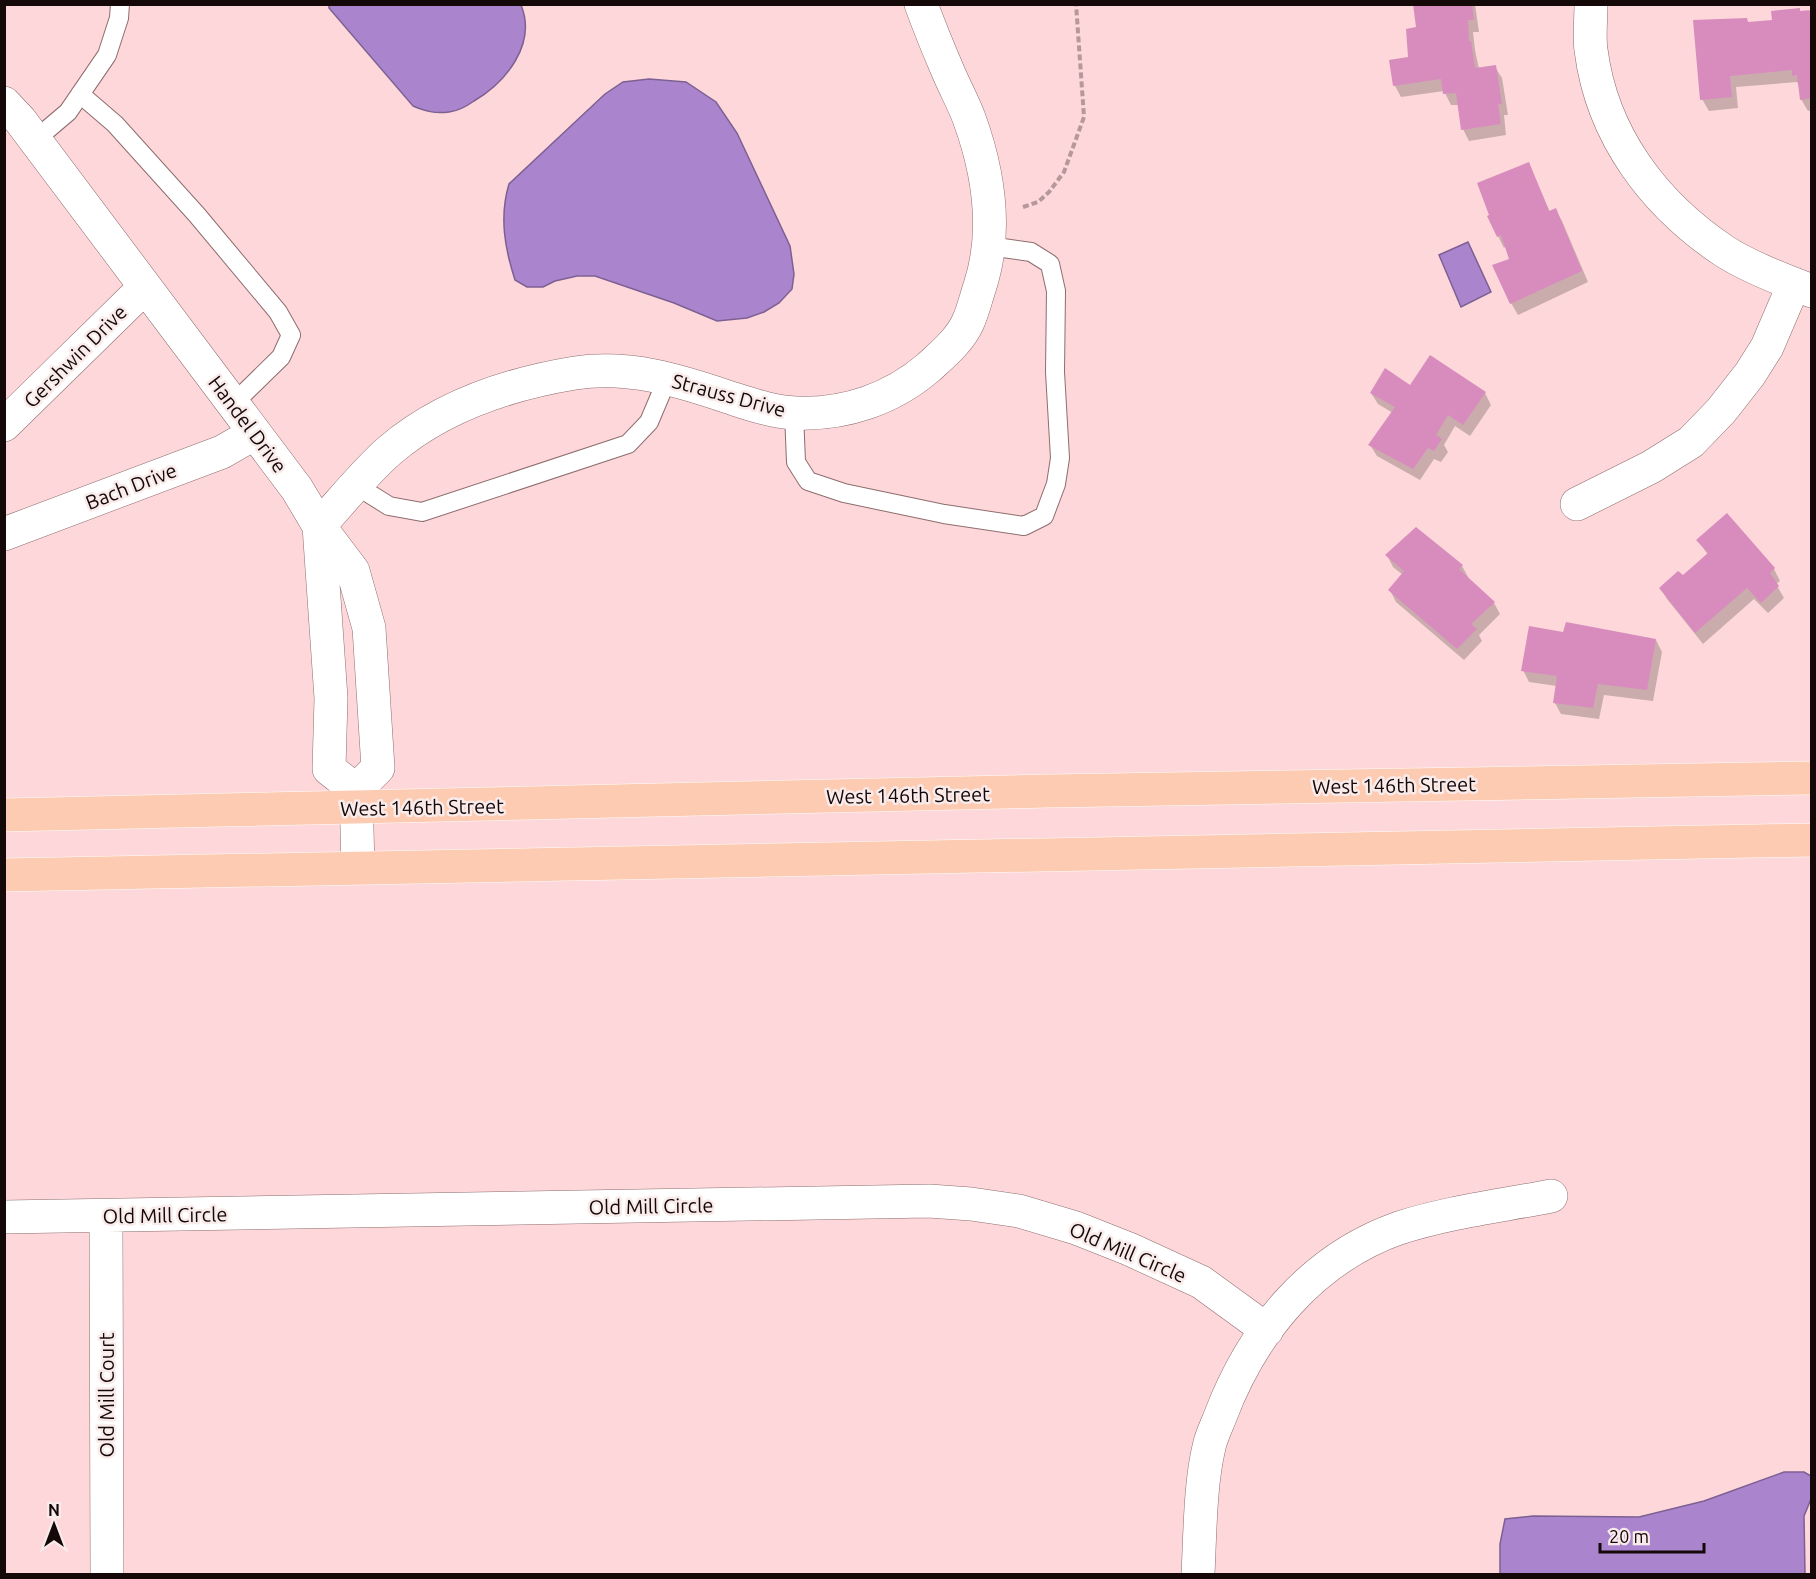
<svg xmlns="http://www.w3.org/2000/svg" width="1816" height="1579" viewBox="0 0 1816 1579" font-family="Ubuntu,sans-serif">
<rect width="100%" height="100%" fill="#fdd7d9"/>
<path fill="#aa85ce" stroke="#7d6093" stroke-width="1.5" d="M329,5H521C537,44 506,82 474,101C467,106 458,111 449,112C435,114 425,111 413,106L329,8Z
M649,79L686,82L716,102L737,133L790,246L794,274L792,289L779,303L764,312L747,318L717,321L674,303L595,276H577L555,281L543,287H527L515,280C505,249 499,217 509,184L605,94L623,82Z
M1468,242L1491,292L1461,307L1439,255Z
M1784,1472H1804L1811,1476V1499L1804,1516L1805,1574H1500V1544L1505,1519L1533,1516L1639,1517L1704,1501Z"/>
<path fill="#0003" d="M1415,4H1475L1479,32H1473L1475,50L1479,69L1495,67L1502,78L1508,115H1504L1506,135L1469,141L1463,129L1459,105H1451L1444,91L1401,97L1395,86L1391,61L1409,58L1418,29Z
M1800,10L1801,13L1812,12V110L1808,111L1801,99L1800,87L1797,82L1736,87L1738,108L1709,111L1702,99L1748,24L1773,22Z
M1529,164L1550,212L1555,210L1562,221L1588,282L1518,315L1511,303V260L1506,246L1504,248L1498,236Z
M1410,387L1485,393L1491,405L1470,436L1455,426L1444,445L1448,452L1441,462L1434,459L1420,480L1377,456L1370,445L1393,413L1378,404L1371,393Z
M1727,515L1774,569L1780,581L1776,584L1784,598L1768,613L1754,599L1703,644L1667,599L1661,588L1683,577L1708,555L1698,540Z
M1387,555L1462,566L1468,577L1467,579L1494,603L1500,614L1479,635L1482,641L1464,660L1396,602L1390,590L1403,575L1393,567Z
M1564,634L1656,640L1662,652L1653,701L1604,695L1599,719L1561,714L1555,703L1557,686L1529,682L1523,670Z"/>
<path fill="#d88cbd" d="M1413,4H1472L1474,20H1468L1469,41H1471L1475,68L1496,65L1502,104H1498L1501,124L1461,130L1456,93L1443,94L1441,79L1393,86L1389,60L1408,57L1406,29L1416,27Z
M1800,8V11L1812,10V98L1800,100L1797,75L1792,76V70L1730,76L1732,97L1700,100L1693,20L1747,18L1748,22L1772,20L1771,11Z
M1529,162L1549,211L1556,208L1582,271L1510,304L1492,265L1509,259L1501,235L1497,237L1487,216L1489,215L1477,183Z
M1430,355L1486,392L1463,425L1448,415L1436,435L1442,439L1434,451L1428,448L1413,469L1368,445L1395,407L1370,393L1385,368L1410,385Z
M1727,513L1775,568L1770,573L1779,586L1761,603L1747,588L1695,633L1659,588L1678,571L1683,575L1708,553L1696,540Z
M1416,527L1463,565L1459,569L1495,602L1471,624L1477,629L1457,649L1388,590L1404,571L1385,555Z
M1566,622L1656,639L1647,690L1598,684L1593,708L1553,703L1557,676L1521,671L1529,626L1563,632Z"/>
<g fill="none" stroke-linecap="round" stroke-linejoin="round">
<g stroke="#8e6d6f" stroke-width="20">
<path id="lane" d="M80,94L115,124L197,215L278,312L291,335L281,357L233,404
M35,140L68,112L107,55L119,18L120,4
M794,413L796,462L808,481L844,493L944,514L1024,526L1044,516L1056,484L1060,458L1055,372L1056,291L1050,264L1031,252L989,246
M357,486L389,506L422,512L628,444L649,422L668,377"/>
</g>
<g stroke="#8e6d6f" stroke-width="34">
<path id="street" d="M1591,4C1591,20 1589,36 1591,50C1602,136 1654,204 1724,251C1747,266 1785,281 1812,291
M4,103L20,120L297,489L319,526L353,571L369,628L378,768L356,790L358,868
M4,425L145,287
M1577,504L1651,467L1691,442L1721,411L1750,374L1767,347L1794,284
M319,526C341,502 365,472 389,451C441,406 508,384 575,373C629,365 678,380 728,397C750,404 772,412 796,413C845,415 892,399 929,367C943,354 960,340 968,322C973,311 976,298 980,286C998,230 989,173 969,118C963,102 954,86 947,69C938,48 929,26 921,4
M319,526L331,698L329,769L356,790
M4,534L222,452L255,433
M106,1216L107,1574
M4,1217L929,1201L971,1204L1019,1211L1076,1228L1129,1249L1201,1282L1267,1330
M1198,1574C1200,1536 1200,1484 1209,1447C1211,1437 1216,1427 1220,1417C1252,1332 1311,1259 1399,1228C1448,1212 1500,1206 1551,1196"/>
</g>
<g stroke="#fff" stroke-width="34">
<path id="primary" d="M4,815L1050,791L1812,778
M4,875L1812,840"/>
</g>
<path stroke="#b6989a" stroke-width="4" stroke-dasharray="6 3" stroke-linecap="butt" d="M1023,207L1038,202L1049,192L1064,172L1084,117L1076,4"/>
<use href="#lane" stroke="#fff" stroke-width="18"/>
<use href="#street" stroke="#fff" stroke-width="33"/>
<use href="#primary" stroke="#fccbb1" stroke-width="33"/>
</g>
<g text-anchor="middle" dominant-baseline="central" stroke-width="5" stroke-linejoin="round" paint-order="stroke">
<g font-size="20" fill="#140809" stroke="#faebeb">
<text transform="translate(75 356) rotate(-45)">Gershwin Drive</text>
<text transform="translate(729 395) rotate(15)">Strauss Drive</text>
<text transform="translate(248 424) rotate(53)">Handel Drive</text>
<text transform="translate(131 486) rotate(-21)">Bach Drive</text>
<text transform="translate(1394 785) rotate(-1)">West 146th Street</text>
<text transform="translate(908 795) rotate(-1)">West 146th Street</text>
<text transform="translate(422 807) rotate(-1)">West 146th Street</text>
<text transform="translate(651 1206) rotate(-1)">Old Mill Circle</text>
<text transform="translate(165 1215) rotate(-1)">Old Mill Circle</text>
<text transform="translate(1128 1252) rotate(23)">Old Mill Circle</text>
<text transform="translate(106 1395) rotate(-90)">Old Mill Court</text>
</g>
</g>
<rect width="1816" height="1579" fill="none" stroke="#140809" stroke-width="12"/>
<g transform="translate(54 1525)" stroke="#faebeb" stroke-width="4.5" paint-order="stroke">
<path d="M0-4.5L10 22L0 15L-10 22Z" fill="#140809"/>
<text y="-9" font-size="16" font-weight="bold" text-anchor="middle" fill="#140809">N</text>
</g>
<path d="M1600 1543v9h104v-9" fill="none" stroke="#140809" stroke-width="3"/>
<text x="1609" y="1543" font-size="18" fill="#140809" stroke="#faebeb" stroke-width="4.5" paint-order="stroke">20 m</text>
</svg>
